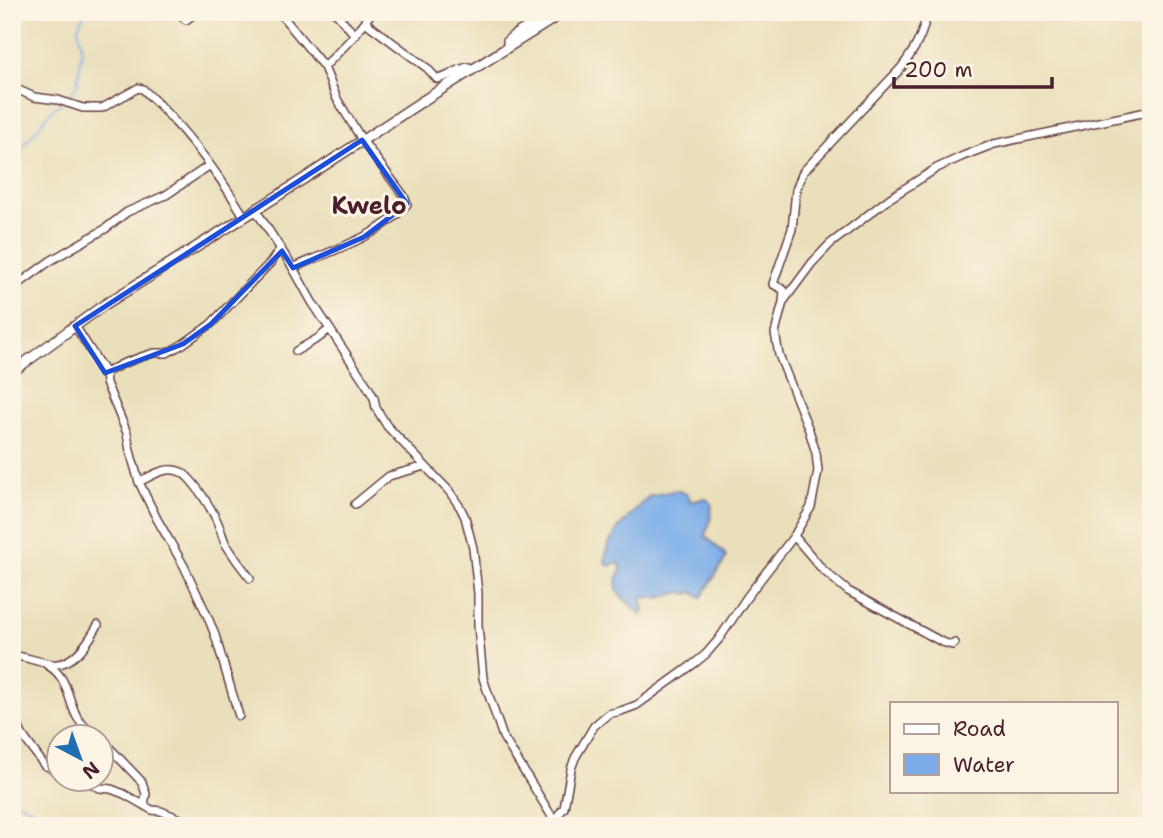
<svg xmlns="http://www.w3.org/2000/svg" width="1163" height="838" viewBox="0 0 1163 838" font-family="'Shantell Sans',sans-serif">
<rect width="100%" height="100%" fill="#fcf5e5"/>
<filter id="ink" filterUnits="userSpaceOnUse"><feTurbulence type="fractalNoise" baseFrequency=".0143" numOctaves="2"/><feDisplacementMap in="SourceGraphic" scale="14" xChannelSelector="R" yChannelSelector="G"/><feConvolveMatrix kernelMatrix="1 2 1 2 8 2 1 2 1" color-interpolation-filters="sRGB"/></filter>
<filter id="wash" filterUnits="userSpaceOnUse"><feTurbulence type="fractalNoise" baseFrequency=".00686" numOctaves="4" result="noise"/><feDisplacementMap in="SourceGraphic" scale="28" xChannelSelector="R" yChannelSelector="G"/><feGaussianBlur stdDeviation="1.57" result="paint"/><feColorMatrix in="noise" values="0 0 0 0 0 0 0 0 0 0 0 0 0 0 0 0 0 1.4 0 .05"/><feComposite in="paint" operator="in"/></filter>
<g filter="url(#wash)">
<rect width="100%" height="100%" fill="#eadfbb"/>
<path fill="#7dade8" stroke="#64668a" stroke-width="2" d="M677,490L688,495L691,502L705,498L712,504L710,522L705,536L725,554L726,558L701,598L693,592L689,594L680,592L660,598L641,597L644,610L642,615C633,606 613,595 617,580C620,572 622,571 620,564L616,562L611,566L607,565L605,561L608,545L618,529L648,497Z"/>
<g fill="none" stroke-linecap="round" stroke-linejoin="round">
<path stroke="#7dade8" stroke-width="2" d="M66,99L77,86L82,49L78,27L85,12
M12,160L52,110L62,103
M12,798L24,806L71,826"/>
</g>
</g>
<g filter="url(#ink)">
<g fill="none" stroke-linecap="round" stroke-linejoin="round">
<g stroke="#623c41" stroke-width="10">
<path id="minor" d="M178,12L186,20L197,12
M279,12L324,67L337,99L362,140L404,196L407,204C379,238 331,250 293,268
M335,12L355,35
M1149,12L1151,14
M365,22L427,68L437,79C449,78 457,68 469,67L472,70
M507,47V40L513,35L547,14
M324,67L355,35L372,12
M12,87L34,97L58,100L83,108H102L138,88L143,89C183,127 216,169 244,216
M255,209L293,268L312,302L368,387L374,398L376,408L387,426L449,491L460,507L465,517L473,548L478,593V626L483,678L503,737L554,820L556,826
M12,289L50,261L105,229L127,212L166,195L210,165
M783,302L784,290L773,284L792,229L796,190L803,172L901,68C913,52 925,34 926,12
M75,326L105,373L106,383L127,433L130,451L139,482L157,519L184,566L207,615L215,635L239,716
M296,351L320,337L329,329
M105,373L122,364L141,357L154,353H167L183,344L211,324L271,262L281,248
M139,482C151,476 167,465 181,472C193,478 214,512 219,526C222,533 223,540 227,546C234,557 242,568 250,578
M355,504L389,476L425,466
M794,536L823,570L848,591L942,642L952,645L955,643
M12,655C26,657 38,662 52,664C73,667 89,641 98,625
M47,665C68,676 67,698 77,717C81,725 90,731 97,736
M12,714L23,736L44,765L60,772
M102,740L142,782L146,794L144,805
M80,778L100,788L111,789L124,794L152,810L161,811L195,825L209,826
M554,820L564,808L571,769L575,758L594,726L608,714L621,711L637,705L695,663L706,654L719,639L747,597L794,536L811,507L818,471L816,453L809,430L779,355L775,333L783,302L812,263L830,244L890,198L937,168L963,156L994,144L1151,111"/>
</g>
<g stroke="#623c41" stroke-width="12">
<path id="major" d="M12,372L104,305L273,199L421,102L564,12"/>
</g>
<use href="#minor" stroke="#fff" stroke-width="7"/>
<use href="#major" stroke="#fff" stroke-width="9"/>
</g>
</g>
<path fill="none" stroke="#1d4ed8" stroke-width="5" stroke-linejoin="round" d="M362,140L407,204L364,237L293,268L282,251L211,324L183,344L105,373L75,326Z"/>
<g text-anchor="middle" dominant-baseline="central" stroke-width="6" stroke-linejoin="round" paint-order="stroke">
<g font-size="24" font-weight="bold" fill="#4a1f2b" stroke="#fcf5e5">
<text x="369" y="206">Kwelo</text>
</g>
</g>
<rect width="1163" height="838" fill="none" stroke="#fcf5e5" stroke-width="42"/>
<rect x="890" y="702" width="228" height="91" fill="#fcf5e5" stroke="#b59f9b" stroke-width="2"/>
<rect x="904" y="724" width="35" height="10" fill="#ffffff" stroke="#b59f9b" stroke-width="2"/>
<text x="953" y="736" font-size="21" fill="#4a1f2b">Road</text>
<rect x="904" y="754" width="35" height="21" fill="#7dade8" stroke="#b59f9b" stroke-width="2"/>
<text x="953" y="772" font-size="21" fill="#4a1f2b">Water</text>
<g transform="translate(80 758) rotate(139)"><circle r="33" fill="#fcf5e5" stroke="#b59f9b" stroke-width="2"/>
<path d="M0-5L12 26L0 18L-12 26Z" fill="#1f6fb2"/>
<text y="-10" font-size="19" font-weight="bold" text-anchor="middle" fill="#4a1f2b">N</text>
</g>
<path d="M894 77v10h158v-10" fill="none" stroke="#4a1f2b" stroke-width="3.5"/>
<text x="904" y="77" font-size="21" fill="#4a1f2b" stroke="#fcf5e5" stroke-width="5" paint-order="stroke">200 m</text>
</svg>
